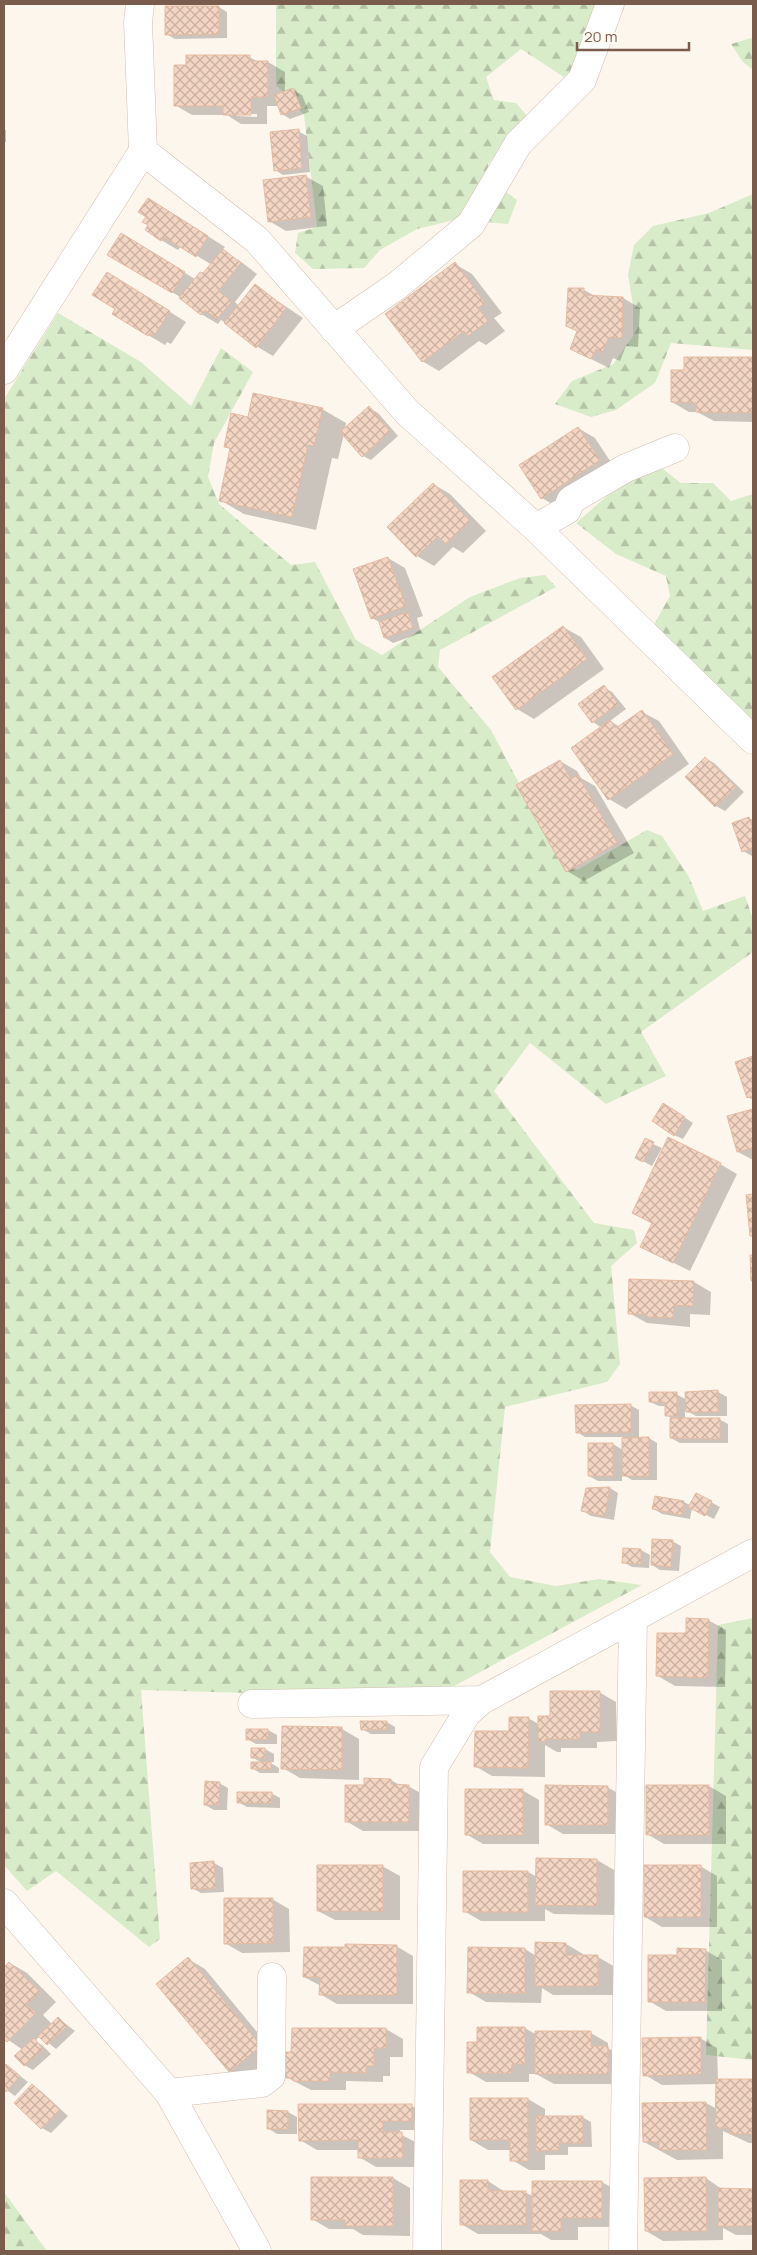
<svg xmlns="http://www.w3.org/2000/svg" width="757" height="2255" viewBox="0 0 757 2255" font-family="Manrope,sans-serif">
<defs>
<pattern id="forest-firs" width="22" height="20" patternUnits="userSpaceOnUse" patternTransform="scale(1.25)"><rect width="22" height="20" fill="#d8ecc9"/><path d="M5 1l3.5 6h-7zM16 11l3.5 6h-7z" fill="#b4c2a5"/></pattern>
<pattern id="building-cross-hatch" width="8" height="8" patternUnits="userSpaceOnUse" patternTransform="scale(1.25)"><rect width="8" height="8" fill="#f3d5c3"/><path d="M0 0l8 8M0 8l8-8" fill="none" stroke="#cab0a1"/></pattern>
</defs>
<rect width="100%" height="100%" fill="#fdf6ec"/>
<path fill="url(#forest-firs)" d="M276,4H620L615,38L564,77L521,49L486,77L494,100L516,103L528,117L488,164L491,181L517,200L508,224L454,220L417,229L380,250L364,268L313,269L295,253L298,233L317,227L304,115L276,85Z
M751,38L753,39V70L743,62L731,44Z
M753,194V350L671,343L655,383L616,410L591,417L555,404L572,381L613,364L633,336V305L628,275L634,245L653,226L709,213Z
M58,313L141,362L191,406L221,348L253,372L214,443L208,477L219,504L291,565L315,562L356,640L382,655L470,597L520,578L545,575L556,587L440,650L438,667L491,730L556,853L577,870L647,830L662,836L689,877L703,911L745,896L753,919V952L641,1032L666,1076L606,1104L530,1043L494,1091L594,1223L634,1230L637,1243L611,1266L620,1364L607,1382L505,1407L490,1552L510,1577L556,1586L599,1579L642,1585L432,1698L141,1690L160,1939L149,1947L56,1871L27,1891L4,1865V1739L6,1736L4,1734V399Z
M655,463L681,483H713L731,501L753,494V750L652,628L670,596L666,576L616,554L576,523L623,482Z
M753,1618V2060L706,2055L718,1625Z
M4,2192L47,2251H4Z"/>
<path fill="#0003" fill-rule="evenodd" d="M219,7L227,12V38L175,39L166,34Z
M249,57L259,62H268L285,72V93L293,90L302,95L309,112L290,119L282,114L279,106H267V124H241L227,115H192L175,105L187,67ZM235,114H257V117L237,116Z
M4,129L6,130V142H4Z
M298,131L307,136L310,172L283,175L275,170Z
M305,176L323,186L327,226L286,231L269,221Z
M165,209L225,247L222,250L240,261L257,274L235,302L239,306L255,286L303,318L273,356L256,346L227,324L221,320L218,324L201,314L180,297L109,254L138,244L195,279L204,275L212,265L181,246L178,250L161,240Z
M455,264L472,274L502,313L494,318L505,331L486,345L479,341L439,371L422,361Z
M124,283L186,322L171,344L167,342L165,345L148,335Z
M584,290L597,297L623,298L640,308L638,347L626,346L620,361L613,358L609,368L571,349L578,332Z
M685,358H753V422L714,421L697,412H689L672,402L685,371Z
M369,408L378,413L398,436L371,460L363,456L344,434L338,459L332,458L316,530L244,514L220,500L231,450L225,446L249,418L322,409L346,423L345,429Z
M578,428L595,438L616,470L559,508L542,498Z
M433,484L450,494L486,531L463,553L453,547L434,566L417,556L389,527Z
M388,558L405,568L423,616L417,618L421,633L393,643L385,638L381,623L372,618Z
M563,627L581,637L604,669L534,719L517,709L494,677Z
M604,687L612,692L626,709L610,721L620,727L642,712L659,721L689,764L626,809L609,799L602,728L593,722Z
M705,758L714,763L744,792L725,811L716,806L687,777Z
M560,761L577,771L581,778L595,786L634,853L584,881L567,871Z
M749,818L753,820L752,856L743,851Z
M753,1057V1100L748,1097L737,1063Z
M672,1109L693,1123L683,1139L674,1135Z
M753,1110V1160L738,1152L728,1117Z
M653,1144L662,1148L652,1166L637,1158Z
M720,1164L737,1174L690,1271L642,1247L653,1224L633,1213Z
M694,1282L711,1292L710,1315L690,1314V1327L647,1323L629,1313Z
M718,1392L727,1397V1416H696L685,1410V1419H719L728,1424V1443H680L671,1438V1418L666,1415V1406H659L650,1402L676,1394L687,1400V1393Z
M630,1405L639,1410V1439L649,1438L657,1443V1480H632L622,1474V1481H598L589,1476V1444H613L623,1450V1437H585L577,1432Z
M610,1488L618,1493L614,1520L591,1516L583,1511Z
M696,1494L720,1507L714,1519L692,1508L690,1519L662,1514L654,1509L656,1497L684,1502L690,1505Z
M672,1541L681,1546L679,1571L660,1570L652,1565Z
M624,1549L641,1550L650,1555L649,1568L632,1567L623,1562Z
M708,1620L726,1630L725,1687L675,1686L658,1676Z
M599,1692L616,1702L617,1741L597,1742V1748H561V1752H557L545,1745V1777L492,1776L475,1766L528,1718L540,1725Z
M387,1722L395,1727V1734H371L362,1729Z
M283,1727L342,1729L359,1739V1780L300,1778L283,1768Z
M268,1730L277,1735V1744H256L247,1739V1731Z
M252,1749H265L274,1754V1762H269L279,1768V1773H260L252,1768L262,1763L252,1757Z
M366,1779L391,1780L401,1786H408L426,1796V1831H363L346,1821L366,1787Z
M219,1783L228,1788L227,1810H214L205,1805Z
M709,1786L726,1796V1844H664L647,1834Z
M607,1787L625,1797V1834H563L546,1824Z
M522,1790L539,1800V1844H483L466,1834Z
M271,1793L280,1798V1808L247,1807L238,1802Z
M597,1860L614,1870V1915L554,1914L545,1909V1921H481L464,1911L528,1872L537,1877Z
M214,1863L223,1868L224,1892L201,1893L192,1888Z
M382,1866L400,1876V1920H335L318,1911Z
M700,1866L717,1876V1927H662L645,1917Z
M272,1899L289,1909L290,1952L242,1953L225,1943Z
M566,1944L583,1954V1957H598L615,1967L614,1995H553L542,1988L541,2003L486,2002L469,1992L525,1949L536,1956Z
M396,1946L413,1956V2004H337L320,1994L321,1986L304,1977Z
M705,1950L722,1960V2011H666L649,2001L678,1956Z
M188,1959L205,1969L277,2056L247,2081L230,2071Z
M10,1963L27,1973L56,2002L43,2015L52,2024L58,2018L75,2031L56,2049L40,2036L35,2041L42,2045L51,2054L33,2070L24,2065L23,2050L4,2037V1969Z
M525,2028L537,2035V2033H591L608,2043V2048L625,2058V2084H554L536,2074H529V2082H486L469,2072L478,2043Z
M386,2029L403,2039V2057H390V2076H383V2082L346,2081V2090H311L286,2077Z
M700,2038L717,2048L718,2080H753V2143H749L723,2131V2159L677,2160L644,2142L706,2103L717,2109V2084L662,2085L645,2075Z
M6,2065L28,2082L15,2096L4,2088V2068Z
M32,2086L41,2091L68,2116L51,2133L42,2128L16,2103Z
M528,2099L545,2109V2117H582L591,2122L592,2147H568V2155H545V2170H529L512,2160V2150H488L471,2140Z
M412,2106L429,2115V2130H400V2134L419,2144V2167H376L359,2157V2150H317L300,2140Z
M269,2111L288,2112L297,2117V2134H277L269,2129Z
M312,2178H393L410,2188V2236L363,2235L353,2229H329L312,2219Z
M706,2178L723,2190H753V2235H736L723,2228V2240L663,2241L646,2231Z
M488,2181L505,2192H525L534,2197L602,2182L619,2192V2227H578V2240H551L541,2234H478L461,2224Z"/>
<path fill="url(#building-cross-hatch)" stroke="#e6bba3" d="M165,6H219V34L165,35Z
M186,55H250V61H268V97H251V115H223V106H174V65H186Z
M293,88L301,108L281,115L274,95Z
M299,129L302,168L274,171L270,132Z
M306,175L311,217L268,222L263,180Z
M148,198L208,236L196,257L164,237L161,241L145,230L148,225L142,222L146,217L138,212Z
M121,233L185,272L172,293L107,255Z
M223,249L241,263L218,291L232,301L217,319L205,310L201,315L179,298L200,272L203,273Z
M455,262L485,303L478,308L488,321L468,336L464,331L422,362L385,314Z
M107,272L170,311L154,336L150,333L148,336L112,314L115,309L92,295Z
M255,284L286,308L256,348L224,323Z
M568,288H584V295L623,297L622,338L609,337L602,353L596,349L591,359L570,349L577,331L566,326Z
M684,357H753V413L696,412V403L671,402V370H684Z
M253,393L323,408L314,446L308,445L292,517L219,501L230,448L224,447L231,413L248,417Z
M369,406L390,431L362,457L340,432Z
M578,427L600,460L541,499L519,465Z
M433,483L470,521L446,544L438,536L416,557L387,527Z
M388,557L406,606L371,619L353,569Z
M408,612L413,628L384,638L379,622Z
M563,626L587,659L516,710L492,677Z
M604,685L618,704L592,723L578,704Z
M642,710L673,754L608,800L571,748L610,720L616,728Z
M705,757L736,787L715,807L685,777Z
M560,760L571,779L578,775L617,843L566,872L516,785Z
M749,817L753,828V848L742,852L732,823Z
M753,1056V1096L747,1098L735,1062Z
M663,1103L685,1117L674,1136L652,1121Z
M753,1109V1148L737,1152L727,1116Z
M668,1137L721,1163L673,1263L640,1247L652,1223L632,1213Z
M645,1138L654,1142L643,1162L635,1158Z
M753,1194V1236H750L746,1195Z
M750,1255H753V1281H751Z
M629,1279L694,1281L693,1306L674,1305L673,1318L647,1317V1314H628Z
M718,1390V1412H686L685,1392Z
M649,1392H677V1416H665V1402H649Z
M631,1404V1432L576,1433L575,1405Z
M670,1418H720V1439L670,1438Z
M649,1437V1476H622V1438Z
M588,1443H613V1476H588Z
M610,1487L605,1516L581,1511L586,1488Z
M696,1493L712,1501L705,1516L688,1507Z
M655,1496L684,1501L682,1515L652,1509Z
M652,1539L673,1540L671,1567L651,1565Z
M623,1548L641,1549V1564L622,1563Z
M686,1618L709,1619L708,1678L656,1676L657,1633H686Z
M550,1691H600V1732H580V1739H545V1742H538V1716H550Z
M509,1717H529L528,1768L474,1767L475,1731H509Z
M360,1721H387V1729L361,1730Z
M282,1726L342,1727V1770L281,1769Z
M246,1729H268L269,1739L246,1740Z
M251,1748H265V1758H251Z
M251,1762H271V1769H251Z
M364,1778L391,1779V1784L409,1785V1822H345V1785H364Z
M205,1781L220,1782L219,1805H204Z
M545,1785L608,1786V1825H545Z
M646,1785H709V1835H646Z
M465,1789H523V1835H465Z
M237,1792H272V1803H237Z
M536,1858L597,1859V1906L535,1905Z
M214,1861L216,1888L191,1889L190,1863Z
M317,1865H383V1911H317Z
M644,1865H701V1917H644Z
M463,1871H528V1912H463Z
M224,1898H273V1943L224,1944Z
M535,1942L566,1943V1955H598V1986H535Z
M345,1944L397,1945V1995H319L320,1977H303L304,1947H345Z
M468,1947L525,1948V1993H467Z
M677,1948L706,1949L705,2002H648V1955H677Z
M188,1957L261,2046L229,2072L156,1984Z
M9,1962L40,1992L27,2005L36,2013L7,2042L4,2039V1967Z
M58,2017L67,2026L47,2045L38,2036Z
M477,2027H525V2064H512V2073H467V2042H477Z
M292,2028H386V2048H374V2066H366V2073L330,2072V2081H293V2078H284L285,2052H291Z
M535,2031H591V2046H608V2074H535Z
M701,2037V2074L643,2076L642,2038Z
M34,2038L43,2049L24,2066L14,2056Z
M6,2064L20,2076L6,2092L4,2090V2067Z
M716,2079H753V2134H730V2128H715Z
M32,2084L60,2110L41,2129L14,2103Z
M470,2098H528V2161H510V2140H470Z
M706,2102L707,2150H659V2142H643L642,2103Z
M298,2104H412V2121H383V2132H402L403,2158H358V2140L299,2141Z
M267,2110L288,2111V2129H267Z
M536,2116H583V2143H559V2150L536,2151Z
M311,2177H393V2226H345V2220H311Z
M706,2177L707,2231H645L644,2178Z
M460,2180H488V2191H526V2225H460Z
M532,2181H602V2218H561V2231H532Z
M718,2188L753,2189V2226H718Z"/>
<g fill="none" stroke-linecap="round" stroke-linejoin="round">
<g stroke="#d1beb0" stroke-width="29">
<path id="minor" d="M143,151L257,240L407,412L536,528L753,740
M334,329L398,285L471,224L518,144L582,80L610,4
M4,370L143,151L138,22L140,4
M536,528L567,510L571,500L626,468L675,448
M252,1704L482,1700
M4,1903L169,2093L257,2251
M169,2093L262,2083L271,2076L272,1977
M427,2251L434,1767L467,1713L482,1700L753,1553
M623,2251L633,1618"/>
</g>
<use href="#minor" stroke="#fff" stroke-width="28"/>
</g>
<rect width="757" height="2255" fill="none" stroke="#7a5c4d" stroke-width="10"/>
<path d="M577 42v8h112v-8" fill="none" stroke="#7a5c4d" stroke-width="2.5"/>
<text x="584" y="42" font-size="15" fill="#7a5c4d" stroke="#fffaf3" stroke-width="4" paint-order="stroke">20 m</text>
</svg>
